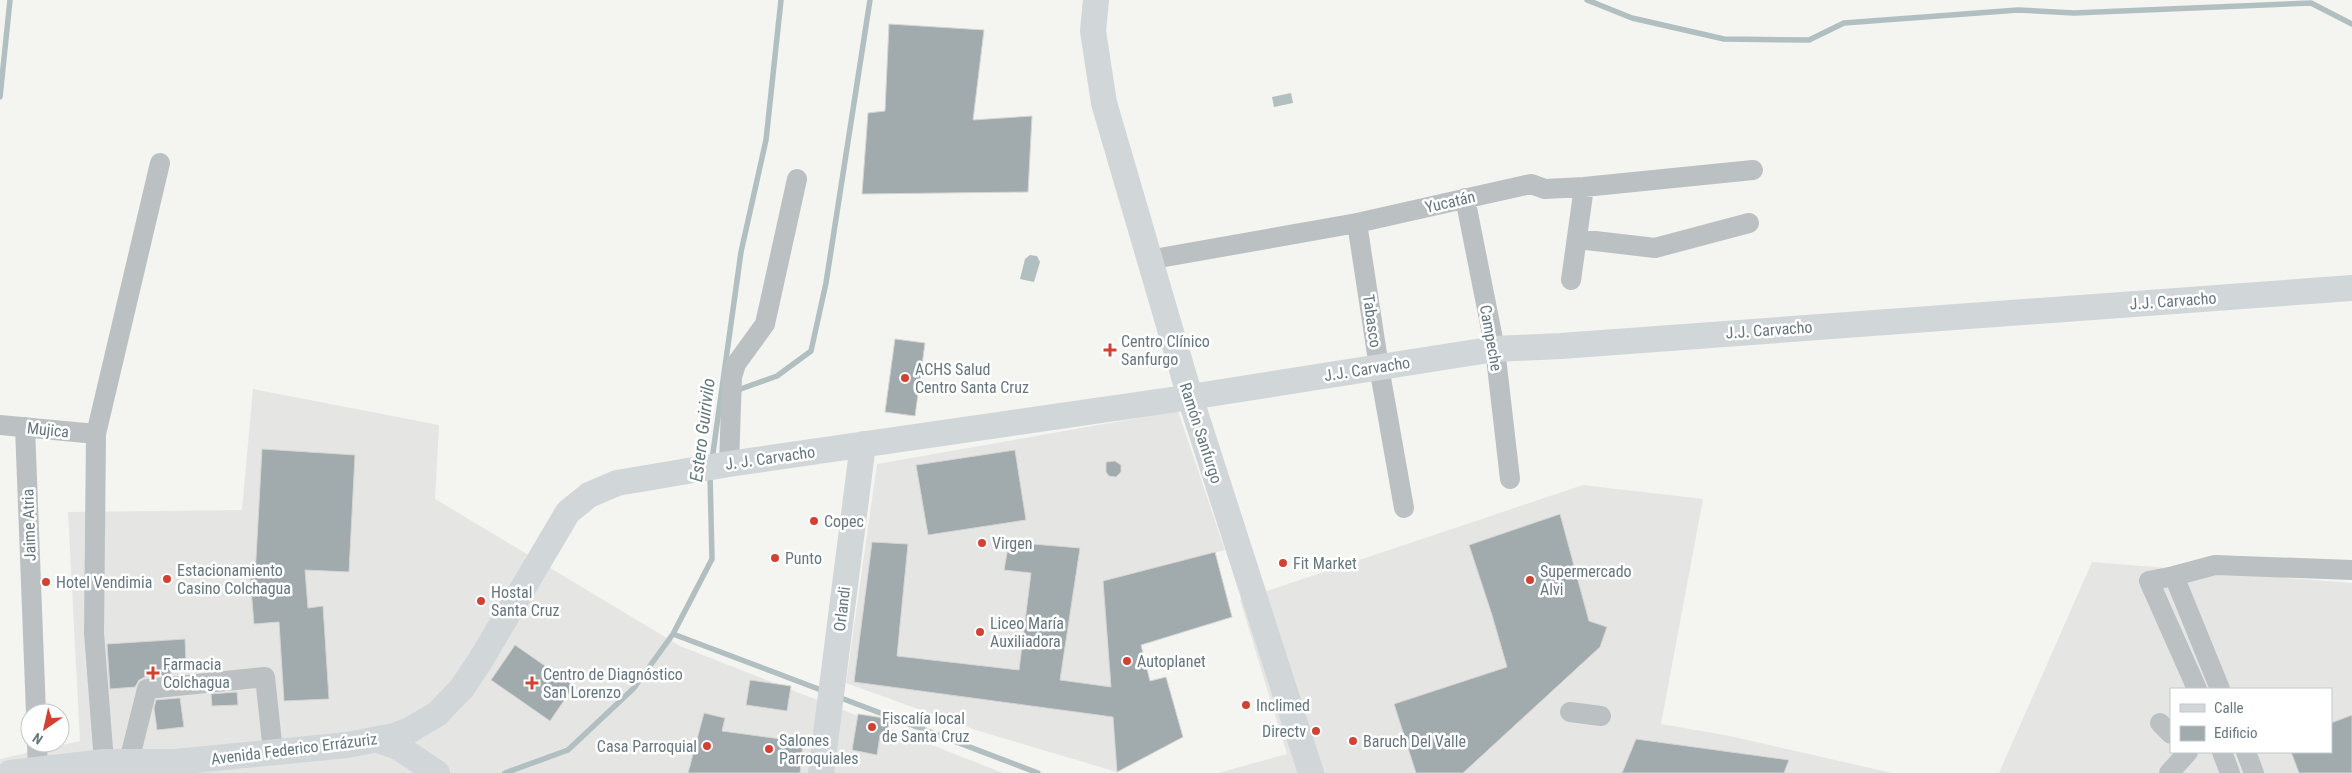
<svg xmlns="http://www.w3.org/2000/svg" width="2352" height="773" viewBox="0 0 2352 773" font-family="'Roboto Condensed',sans-serif">
<rect width="100%" height="100%" fill="#f4f4f1"/>
<path fill="#e5e5e4" fill-rule="evenodd" d="M253,389L439,425L435,499L680,646L1003,773H0V759L80,741L68,512L242,510Z
M1178,411L1225,550L1103,581L1117,772L979,731L846,683L877,464Z
M1583,485L1703,499L1661,724L1730,736L1892,773H1218L1287,754L1240,600Z
M2092,562L2352,583V773H1999ZM2171,689H2331V752H2171Z"/>
<path fill="#b1bfc1" d="M1291,93L1293,103L1274,107L1272,97Z
M1030,255L1037,256L1040,262L1034,282L1020,279L1025,259Z"/>
<g fill="none" stroke-linecap="round" stroke-linejoin="round">
<path stroke="#b1bfc1" stroke-width="5.5" d="M1587,0L1632,18L1724,39L1809,40L1844,23L2018,10L2074,13L2311,3L2352,24
M0,97L10,0
M735,391L777,376L811,351L826,283L870,0
M712,460L741,252L766,140L781,0
M673,634L821,690
M841,698L1038,773
M505,773L568,750L634,688L673,634L712,559L710,474"/>
</g>
<path fill="#a1aaad" stroke="#d5d5d3" d="M889,24L984,30L973,120L1032,116L1028,192L862,194L868,113L885,111Z
M895,339L925,343L915,416L885,412Z
M262,449L355,455L349,572L305,570L308,608L323,606L329,699L284,701L279,622L254,624L250,577H255Z
M1015,450L1026,520L928,535L916,465Z
M1115,461L1121,465V472L1116,477L1109,476L1106,472V462Z
M1560,514L1589,621L1607,627L1600,647L1463,773H1416L1394,704L1507,667L1492,615L1469,545Z
M872,542L908,544L897,656L1019,670L1031,573L1004,570L1009,542L1080,548L1060,680L1111,687L1103,581L1215,552L1232,617L1141,645L1150,681L1166,677L1183,737L1117,772L1113,717L854,682Z
M185,639L186,663L170,664L171,675L145,677L139,680L135,687L110,689L107,644Z
M515,645L574,686L550,721L491,680Z
M750,680L791,686L787,711L746,705Z
M237,692L238,705L212,706L211,694Z
M180,698L184,727L157,730L154,708L156,700Z
M704,713L725,718L722,731L803,742L800,773H688Z
M858,714L890,719L887,736L880,735L877,755L852,750Z
M2352,715V773H2299L2291,752H2331V723Z
M1636,739L1789,760L1784,773H1622Z"/>
<g fill="none" stroke-linecap="round" stroke-linejoin="round">
<path stroke="#bbc0c2" stroke-width="20" d="M1465,198L1495,349L1510,479
M1357,223L1379,367L1404,508
M1578,239L1655,248L1749,223
M1148,260L1357,223L1531,184L1545,189L1584,187L1753,170
M1571,280L1584,187
M0,425L96,434
M25,427L36,713
M729,464L732,377L736,364L765,324L797,179
M2174,576L2215,565L2352,570
M2197,689L2149,581L2174,576L2220,689
M1570,712L1601,716
M2160,723L2171,734
M37,743L38,769
M2222,752L2230,773
M2246,752L2254,773
M129,761L147,689L265,677L273,752
M104,762L94,633L96,434L160,163
M2169,773L2188,752"/>
<path stroke="#d1d6d9" stroke-width="26" d="M1096,0L1093,31L1104,103L1190,397L1311,773
M378,740L398,747L437,773
M10,773L104,762H175L347,745L394,736L410,730L437,714L462,688L480,661L568,512L589,495L617,483L729,464L1171,400L1495,349L1561,346L2352,288
M821,773L863,444"/>
</g>
<g fill="#d24132" stroke="#fff" stroke-width="2">
<path d="M1107.5 342.5h5v5h5v5h-5v5h-5v-5h-5v-5h5z"/>
<circle cx="905" cy="378" r="5"/>
<circle cx="814" cy="521" r="5"/>
<circle cx="982" cy="543" r="5"/>
<circle cx="775" cy="558" r="5"/>
<circle cx="1283" cy="563" r="5"/>
<circle cx="167" cy="579" r="5"/>
<circle cx="1530" cy="580" r="5"/>
<circle cx="46" cy="582" r="5"/>
<circle cx="481" cy="601" r="5"/>
<circle cx="980" cy="632" r="5"/>
<circle cx="1127" cy="661" r="5"/>
<path d="M150.5 665.5h5v5h5v5h-5v5h-5v-5h-5v-5h5z"/>
<path d="M529.5 675.5h5v5h5v5h-5v5h-5v-5h-5v-5h5z"/>
<circle cx="1246" cy="705" r="5"/>
<circle cx="872" cy="727" r="5"/>
<circle cx="1316" cy="731" r="5"/>
<circle cx="1353" cy="741" r="5"/>
<circle cx="707" cy="746" r="5"/>
<circle cx="769" cy="749" r="5"/>
</g>
<g text-anchor="middle" dominant-baseline="central" stroke-width="5" stroke-linejoin="round" paint-order="stroke">
<g font-size="16" fill="#66777f" stroke="#fff">
<text transform="translate(1450 202) rotate(-13)">Yucatán</text>
<text transform="translate(2173 301) rotate(-4)">J.J. Carvacho</text>
<text transform="translate(1372 321) rotate(82)">Tabasco</text>
<text transform="translate(1769 330) rotate(-4)">J.J. Carvacho</text>
<text transform="translate(1491 338) rotate(80)">Campeche</text>
<text transform="translate(1367 369) rotate(-9)">J.J. Carvacho</text>
<text transform="translate(48 430) rotate(6)">Mujica</text>
<text transform="translate(1201 433) rotate(72)">Ramón Sanfurgo</text>
<text transform="translate(770 458) rotate(-8)">J. J. Carvacho</text>
<text transform="translate(29 525) rotate(-92)">Jaime Atria</text>
<text transform="translate(842 609) rotate(-83)">Orlandi</text>
<text transform="translate(294 749) rotate(-7)">Avenida Federico Errázuriz</text>
</g>
<g font-size="16" fill="#66777f" stroke="#fff" text-anchor="start">
<text x="1121" y="341">Centro Clínico<tspan x="1121" dy="18">Sanfurgo</tspan></text>
<text x="915" y="369">ACHS Salud<tspan x="915" dy="18">Centro Santa Cruz</tspan></text>
<text x="824" y="521">Copec</text>
<text x="992" y="543">Virgen</text>
<text x="785" y="558">Punto</text>
<text x="1293" y="563">Fit Market</text>
<text x="177" y="570">Estacionamiento<tspan x="177" dy="18">Casino Colchagua</tspan></text>
<text x="1540" y="571">Supermercado<tspan x="1540" dy="18">Alvi</tspan></text>
<text x="56" y="582">Hotel Vendimia</text>
<text x="491" y="592">Hostal<tspan x="491" dy="18">Santa Cruz</tspan></text>
<text x="990" y="623">Liceo María<tspan x="990" dy="18">Auxiliadora</tspan></text>
<text x="1137" y="661">Autoplanet</text>
<text x="163" y="664">Farmacia<tspan x="163" dy="18">Colchagua</tspan></text>
<text x="543" y="674">Centro de Diagnóstico<tspan x="543" dy="18">San Lorenzo</tspan></text>
<text x="1256" y="705">Inclimed</text>
<text x="882" y="718">Fiscalía local<tspan x="882" dy="18">de Santa Cruz</tspan></text>
<text x="1306" y="731" text-anchor="end">Directv</text>
<text x="779" y="740">Salones<tspan x="779" dy="18">Parroquiales</tspan></text>
<text x="1363" y="741">Baruch Del Valle</text>
<text x="697" y="746" text-anchor="end">Casa Parroquial</text>
</g>
<g font-size="18" font-style="italic" fill="#62797c" stroke="#fff">
<text transform="translate(702 430) rotate(-83)">Estero Guirivilo</text>
</g>
</g>
<rect x="2170" y="688" width="162" height="65" fill="#ffffff" stroke="#c2c9cc"/>
<rect x="2180" y="704" width="25" height="8" fill="#d1d6d9" stroke="#c2c9cc"/>
<text x="2214" y="713" font-size="15" fill="#66777f">Calle</text>
<rect x="2180" y="726" width="25" height="15" fill="#a1aaad" stroke="#c2c9cc"/>
<text x="2214" y="738" font-size="15" fill="#66777f">Edificio</text>
<g transform="translate(45 728) rotate(214)"><circle r="24" fill="#ffffff" stroke="#c2c9cc"/>
<path d="M0-4L9 19L0 12L-9 19Z" fill="#d24132"/>
<text y="-8" font-size="14" font-weight="bold" text-anchor="middle" fill="#66777f">N</text>
</g>
</svg>
